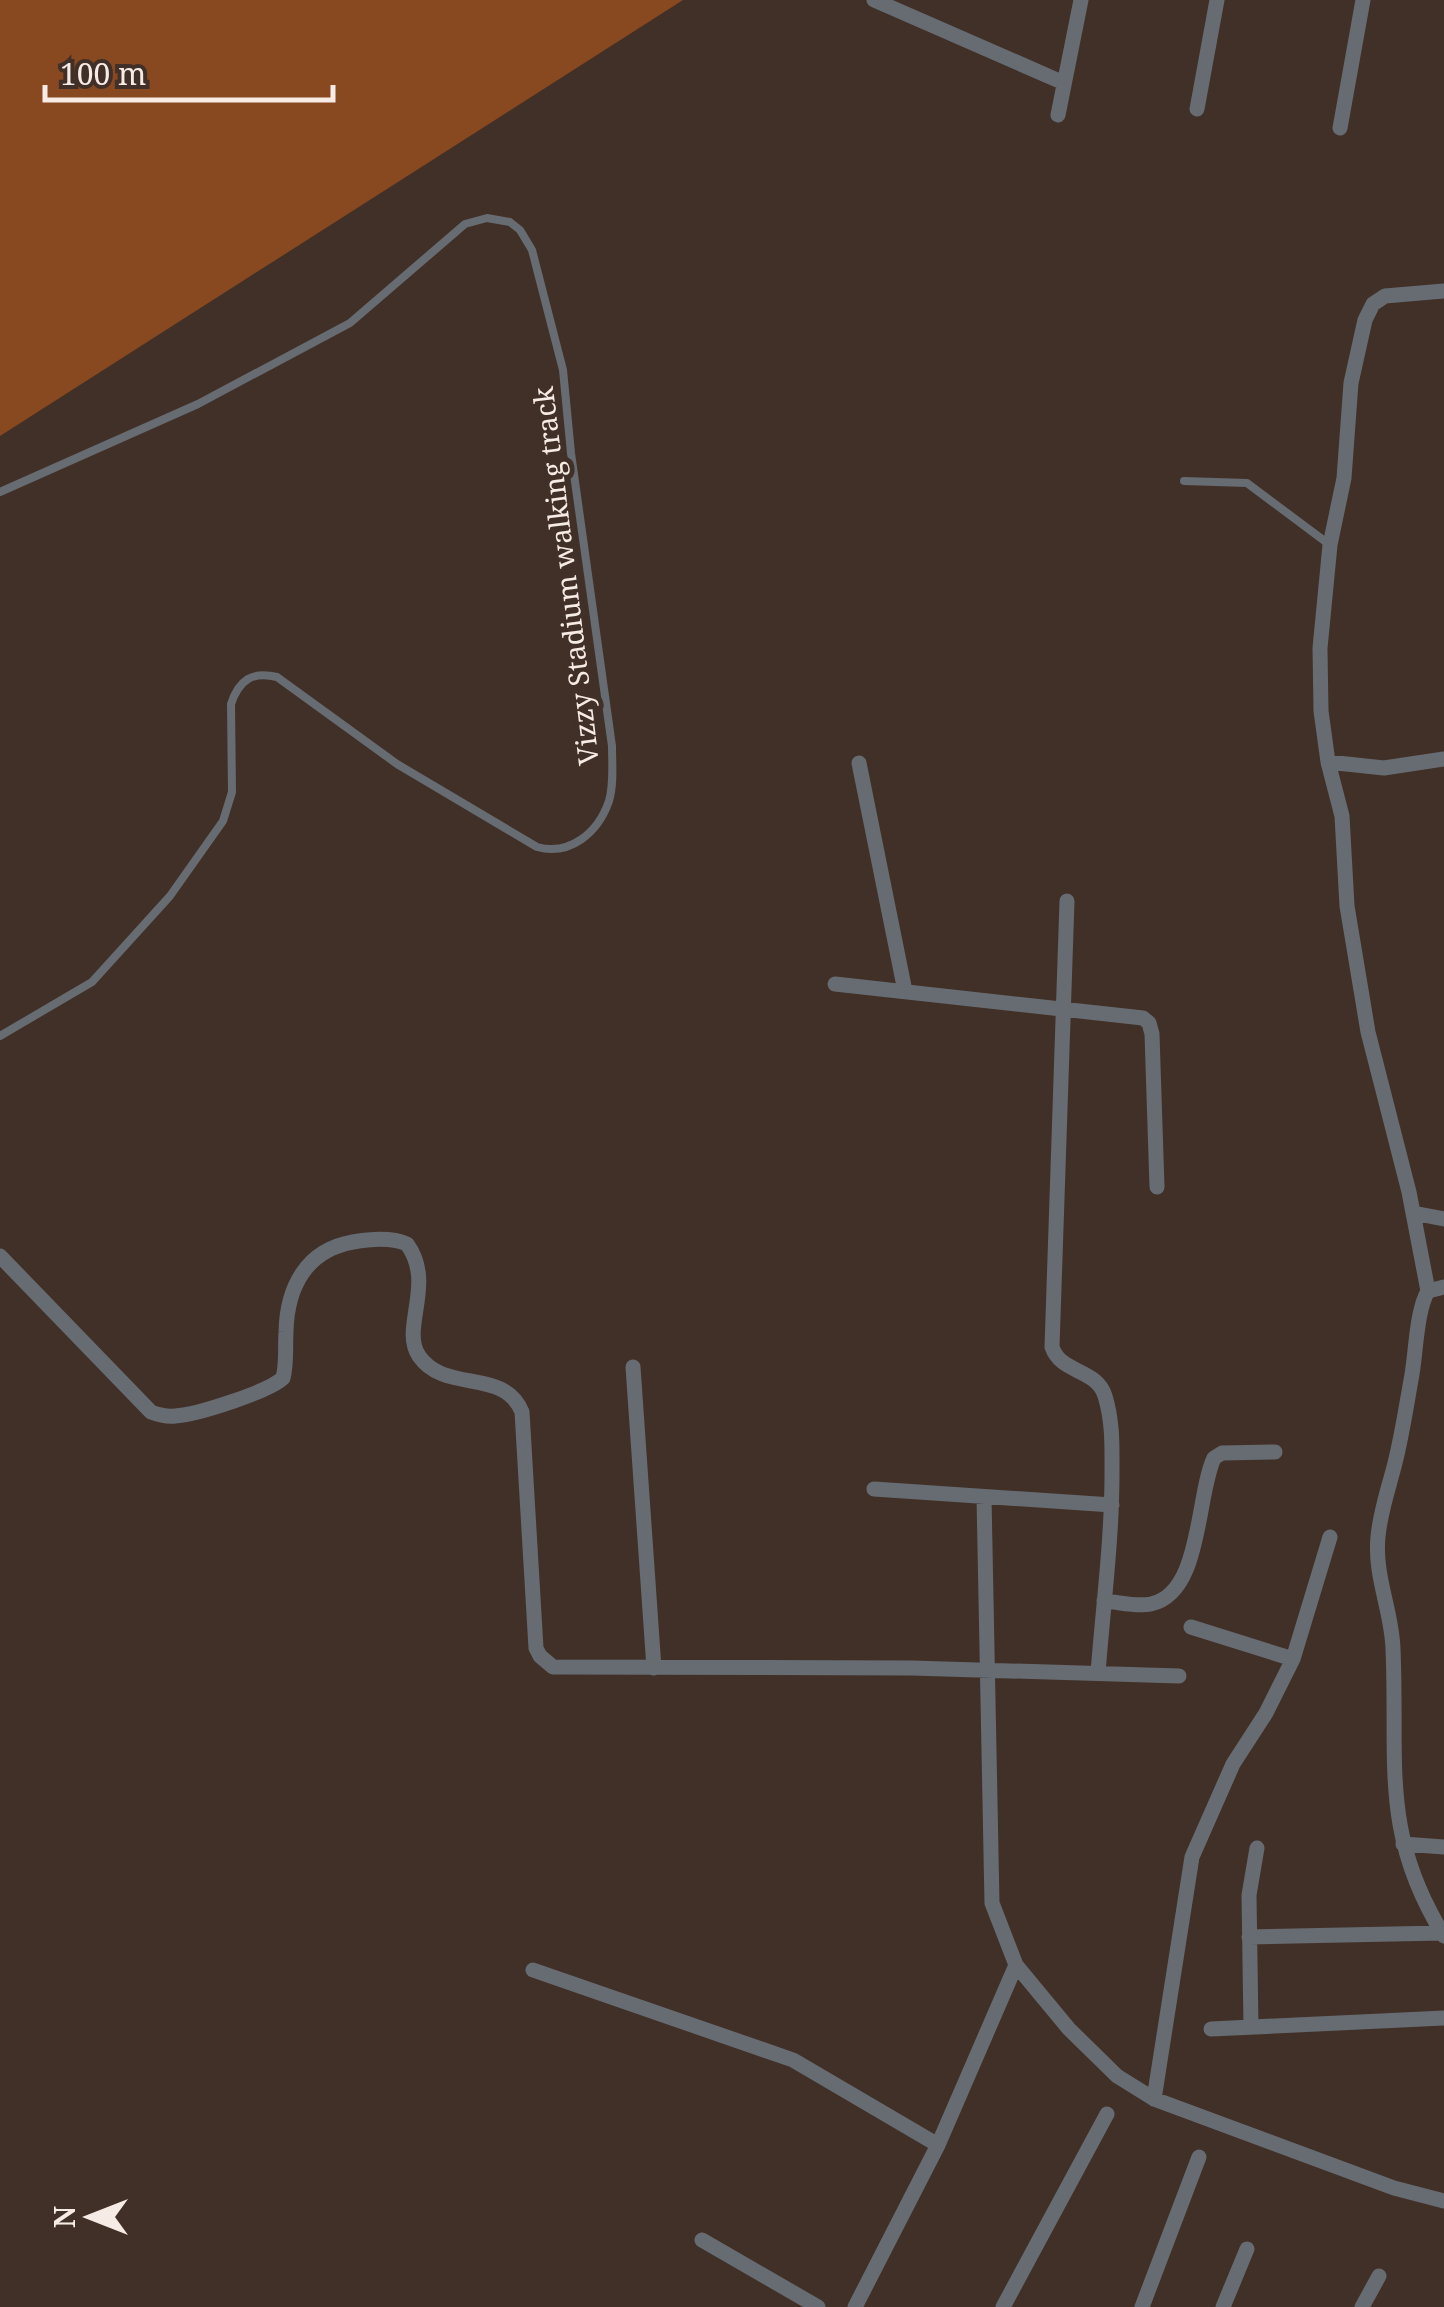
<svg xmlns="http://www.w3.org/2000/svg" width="1444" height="2307" viewBox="0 0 1444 2307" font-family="'Noto Serif',serif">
<rect width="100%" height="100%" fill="#413027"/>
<path fill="#884820" d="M0,0H683L0,436Z"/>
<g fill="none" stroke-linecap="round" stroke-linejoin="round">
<path stroke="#676c73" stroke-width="8" d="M1184,481L1247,483L1330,545
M0,492L198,404L350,323L465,224L487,218L510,222L520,230L532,250L563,370L571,453L612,746C612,764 614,784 609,801C598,833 570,856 537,847L397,764L277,677C252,671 239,680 231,704L232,792L223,821L170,896L92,982L0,1036"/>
<path stroke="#676c73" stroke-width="15" d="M874,0L1064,83
M1197,109L1217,0
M1058,115L1081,0
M1340,128L1363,0
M1328,762L1384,768L1444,759
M859,763L905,991
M1067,901L1052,1347C1061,1374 1096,1368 1105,1396C1113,1422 1112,1447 1112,1473C1112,1540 1103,1607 1098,1673
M835,984L1143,1018L1149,1023L1152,1034L1157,1187
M1413,1213L1444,1219
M0,1256L151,1412C159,1415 166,1417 175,1416C196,1415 268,1392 283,1378C287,1363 285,1347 286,1332C287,1286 307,1250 353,1242C370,1239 391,1237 407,1244C436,1284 400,1328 419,1356C445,1394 504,1367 522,1412L536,1648L540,1656L553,1667L912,1668L1179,1676
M1444,1287L1428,1291C1416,1311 1416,1356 1411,1380C1406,1408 1402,1435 1395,1463C1389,1487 1380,1512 1378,1537C1374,1576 1392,1611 1393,1649C1398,1763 1380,1833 1444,1936
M1428,1291L1409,1192L1368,1032L1347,906L1342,816L1328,762L1321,711L1320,648L1330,545L1344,478L1351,383L1365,320L1373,304L1385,296L1444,291
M633,1367L654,1668
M874,1489L1112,1505
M984,1497L992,1903L1016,1965L1069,2029L1117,2076L1154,2099L1394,2188L1444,2201
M1104,1601C1119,1602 1136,1607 1151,1604C1202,1593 1196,1497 1214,1458L1222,1453L1275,1452
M1191,1627L1293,1659
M1403,1844L1444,1847
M1249,1937L1442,1933
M533,1970L793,2060L938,2145
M1251,2027L1249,1895L1257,1848
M1211,2029L1444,2018
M1154,2099L1192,1857L1233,1764L1266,1713L1293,1659L1330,1537
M702,2240L818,2307
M855,2307L938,2145L1016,1965
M1003,2307L1107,2114
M1142,2307L1199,2157
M1223,2307L1247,2249
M1362,2307L1379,2276"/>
</g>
<g text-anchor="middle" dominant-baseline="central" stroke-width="10" stroke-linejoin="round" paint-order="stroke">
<g font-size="28" fill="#f7ebe5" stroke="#413027">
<text transform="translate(565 576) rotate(-97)">Vizzy Stadium walking track</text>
</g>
</g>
<g transform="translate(90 2217) rotate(270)" stroke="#413027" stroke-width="8" paint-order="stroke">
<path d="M0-8L18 38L0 25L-18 38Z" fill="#f7ebe5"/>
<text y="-15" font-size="28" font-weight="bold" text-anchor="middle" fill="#f7ebe5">N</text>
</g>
<path d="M45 85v15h288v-15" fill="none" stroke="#f7ebe5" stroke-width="5"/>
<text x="60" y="85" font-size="30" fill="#f7ebe5" stroke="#413027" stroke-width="8" paint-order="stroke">100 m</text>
</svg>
